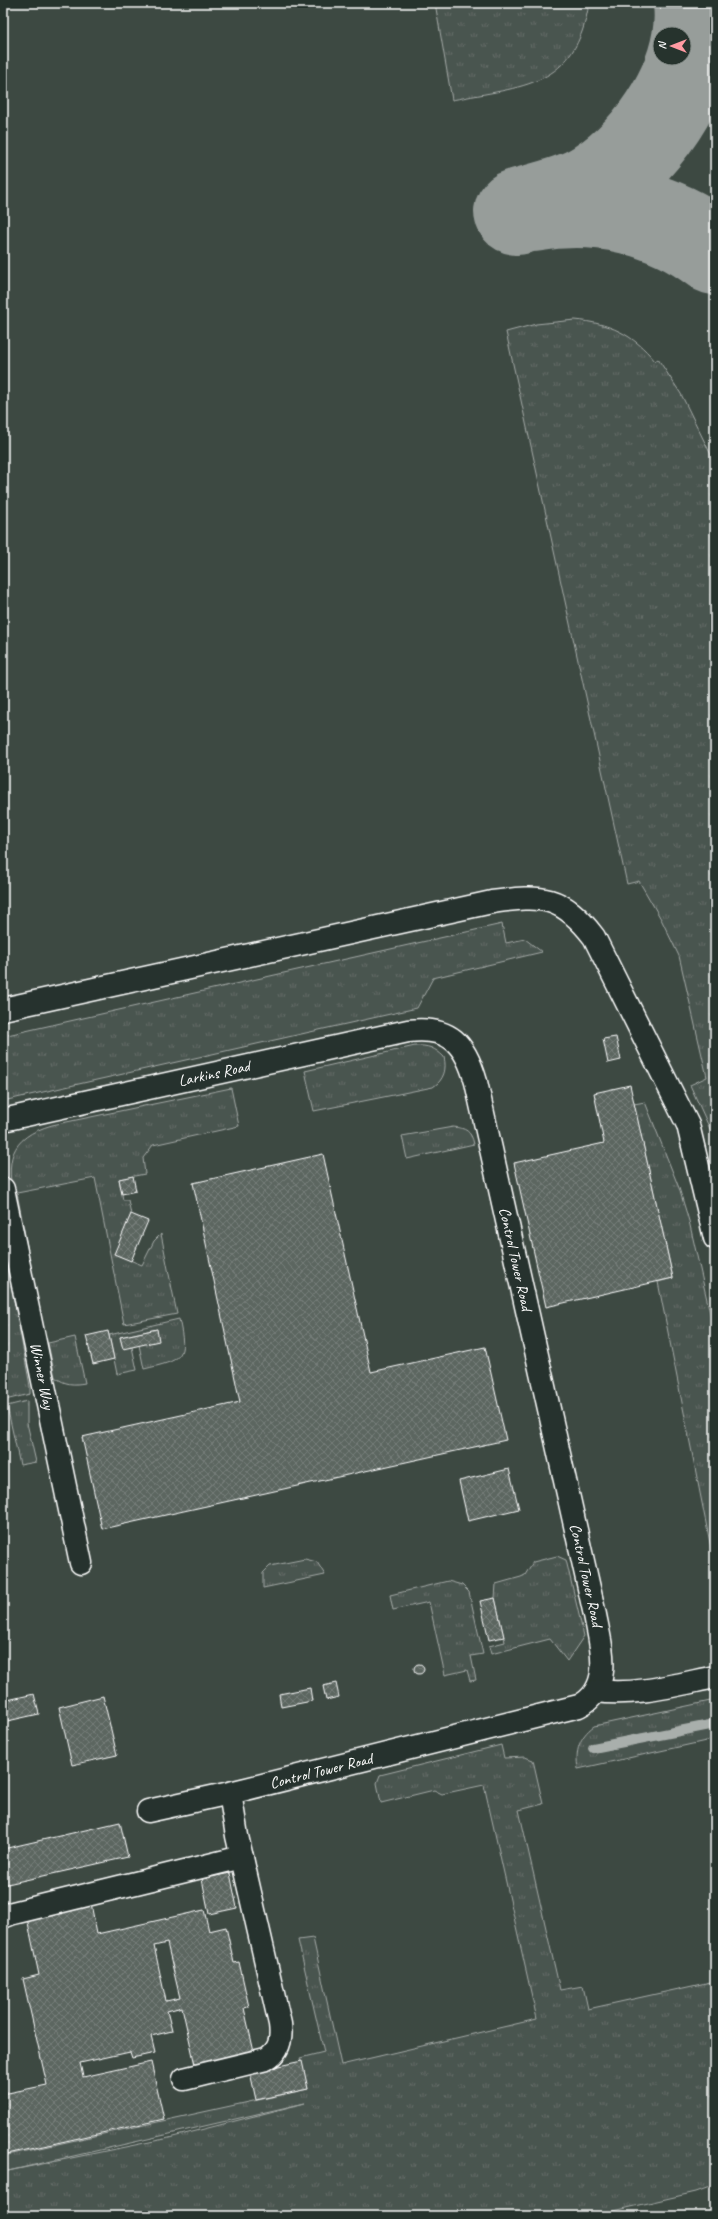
<svg xmlns="http://www.w3.org/2000/svg" width="718" height="2219" viewBox="0 0 718 2219" font-family="Caveat,sans-serif">
<defs>
<pattern id="grass-tufts" width="24" height="20" patternUnits="userSpaceOnUse"><rect width="24" height="20" fill="#4a544f"/><path d="M3 7l-1-3M5 7V3M7 7l1-3M15 17l-1-3M17 17v-4M19 17l1-3" fill="none" stroke="#656e69"/></pattern>
<pattern id="building-cross-hatch" width="8" height="8" patternUnits="userSpaceOnUse"><rect width="8" height="8" fill="#5b6661"/><path d="M0 0l8 8M0 8l8-8" fill="none" stroke="#747d79"/></pattern>
</defs>
<rect width="100%" height="100%" fill="#2f3b35"/>
<filter id="ink" filterUnits="userSpaceOnUse"><feTurbulence type="fractalNoise" baseFrequency=".025" numOctaves="2"/><feDisplacementMap in="SourceGraphic" scale="8" xChannelSelector="R" yChannelSelector="G"/><feConvolveMatrix kernelMatrix="1 2 1 2 8 2 1 2 1" color-interpolation-filters="sRGB"/></filter>
<g filter="url(#ink)">
<path fill="#3c4842" fill-rule="evenodd" d="M3,3H715V2216H3ZM660,34H684V58H660Z"/>
<path fill="url(#grass-tufts)" stroke="#a4aaa7" fill-rule="evenodd" d="M435,3H589C576,88 523,86 452,100Z
M575,320C609,323 633,334 655,361L658,359L681,394L715,463V1140L690,1085L707,1077L679,956L661,919L639,881L627,884L506,332L536,324Z
M502,924L506,943L525,939L542,952L433,978L417,1008L3,1101V1036Z
M415,1046C428,1045 435,1048 444,1057C447,1069 444,1080 433,1087L314,1111L305,1071Z
M231,1088L239,1126L153,1145L143,1158L145,1174L119,1179L123,1200H128L131,1214L115,1254L142,1265L154,1241L161,1234L177,1314L124,1324L95,1178L17,1193L28,1251L24,1252C21,1235 18,1218 14,1201C6,1161 8,1138 52,1125Z
M645,1102L679,1188L689,1221L715,1335V1547L711,1548L658,1282L673,1278L634,1104Z
M453,1127C466,1128 471,1131 474,1144L407,1159L402,1136Z
M3,1240L30,1386V1394L5,1400L3,1389Z
M179,1319C188,1359 182,1360 144,1369L139,1345L157,1329L120,1337L123,1348L132,1347L137,1370L117,1374L109,1335Z
M75,1337L85,1383C74,1385 65,1385 55,1377L48,1343Z
M27,1401V1423L36,1462L20,1465L7,1406Z
M557,1556L566,1560L584,1636L567,1661L550,1639L491,1654L489,1646L505,1642L495,1598L496,1584L521,1577L525,1575L533,1562Z
M305,1559L317,1562L325,1575L263,1588V1573L270,1566Z
M448,1581L462,1585L469,1592L483,1654L471,1656L476,1680L470,1681L467,1670L445,1675L429,1602L393,1610L390,1595Z
M715,1700V1739L578,1769C575,1751 579,1737 594,1726Z
M501,1745L504,1758L525,1757L533,1760L543,1804L519,1810L560,1990L583,1986L588,2009L715,1981V2185L696,2192L592,2216H3V2156L308,2089L300,2058L324,2052L298,1940L313,1938L341,2065L537,2019L484,1785L442,1794L434,1790L381,1803L377,1783L380,1775ZM305,2103L169,2138L8,2171Z"/>
<g fill="none" stroke-linecap="round" stroke-linejoin="round">
<path stroke="#a9afac" stroke-width="10" d="M593,1748L715,1724"/>
<path stroke="#979d9a" stroke-width="86" d="M533,209C596,197 665,212 715,252
M517,212C544,204 574,198 597,183C652,148 703,70 696,3"/>
</g>
<path fill="url(#building-cross-hatch)" stroke="#fff" fill-rule="evenodd" d="M616,1037L621,1060L608,1063L603,1039Z
M630,1085L673,1278L546,1307L514,1163L604,1143L594,1093Z
M323,1154L371,1372L485,1347L506,1440L102,1529L82,1437L240,1402L193,1183Z
M133,1176L136,1191L122,1194L119,1179Z
M131,1214L148,1221L131,1261L114,1254Z
M157,1329L159,1341L123,1349L120,1337Z
M108,1331L114,1359L93,1364L86,1336Z
M509,1469L519,1509L468,1521L459,1481Z
M495,1598L504,1637L489,1640L480,1601Z
M414 1669a5 5 0 1 1 10 0a5 5 0 1 1-10 0Z
M336,1683L339,1697L326,1700L323,1686Z
M310,1688L312,1701L281,1707L279,1694Z
M34,1694L39,1714L3,1722V1701Z
M103,1696L117,1755L72,1765L59,1707Z
M120,1822L128,1857L3,1885V1849Z
M230,1873L237,1908L209,1914L202,1879Z
M91,1904L97,1934L204,1910L209,1931L226,1927L234,1963L239,1962L249,2007L244,2008L254,2052L195,2065L182,2007L167,2011L172,2031L151,2036L155,2053L132,2058L130,2052L80,2063L83,2077L151,2062L164,2119L3,2155V2094L47,2085L23,1979L39,1975L27,1918ZM167,1943L180,1998L166,2001L154,1946Z
M302,2061L308,2089L256,2100L250,2072Z"/>
<g fill="none" stroke-linecap="round" stroke-linejoin="round">
<g stroke="#fff" stroke-width="25">
<g id="minor">
<path d="M3,1009L492,902C542,895 562,895 594,937L688,1125L715,1238"/>
<path id="s1" d="M3,1120L408,1031C450,1026 465,1043 476,1082L595,1615C601,1646 614,1688 579,1706L230,1793L148,1811"/>
<path id="s2" d="M3,1189L81,1563"/>
<path d="M596,1691C636,1696 675,1685 715,1677"/>
<path d="M3,1917L13,1913L242,1857"/>
<path d="M184,2079L266,2059C280,2051 282,2039 280,2024L237,1836L230,1793"/>
</g>
</g>
<use href="#minor" stroke="#26332d" stroke-width="22"/>
</g>
</g>
<g text-anchor="middle" dominant-baseline="central" stroke-width="3" stroke-linejoin="round" paint-order="stroke">
<g font-size="16" fill="#fff" stroke="#26332d">
<text stroke="none"><textPath href="#s1" startOffset="216">Larkins Road</textPath></text>
<text stroke="none"><textPath href="#s1" startOffset="692">Control Tower Road</textPath></text>
<text stroke="none"><textPath href="#s2" startOffset="191">Winner Way</textPath></text>
<text stroke="none"><textPath href="#s1" startOffset="1016">Control Tower Road</textPath></text>
<text transform="translate(321 1771) rotate(-14)">Control Tower Road</text>
</g>
</g>
<rect width="718" height="2219" fill="none" stroke="#26332d" stroke-width="16"/>
<rect x="8" y="8" width="702" height="2203" fill="none" stroke="#fff" stroke-width="1.5" filter="url(#ink)"/>
<g transform="translate(672 46) rotate(270)"><circle r="19" fill="#26332d" stroke="#7d8581"/>
<path d="M0-3L7 15L0 10L-7 15Z" fill="#ff9aa2"/>
<text y="-6" font-size="11" font-weight="bold" text-anchor="middle" fill="#ffffff">N</text>
</g>
</svg>
